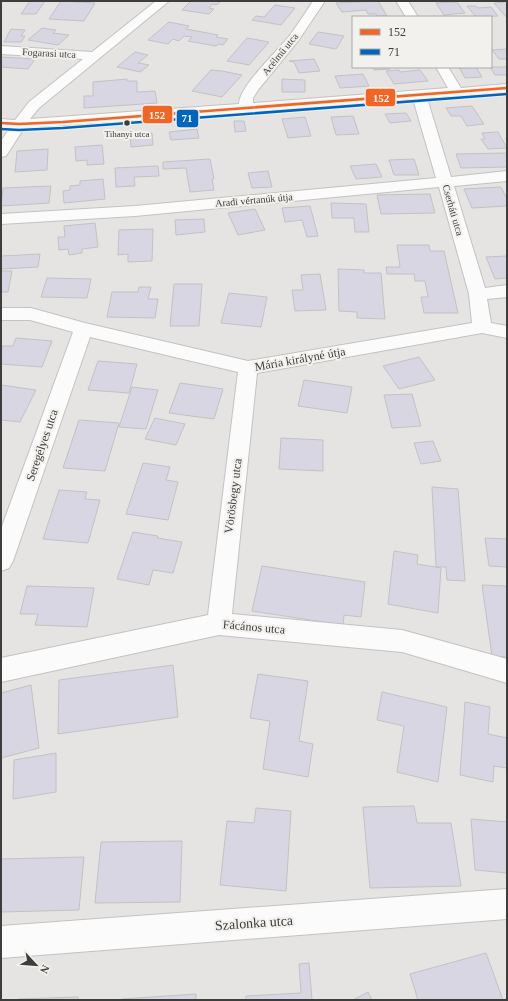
<svg xmlns="http://www.w3.org/2000/svg" width="508" height="1001" viewBox="0 0 508 1001" font-family="Georgia,serif">
<rect width="100%" height="100%" fill="#e5e4e2"/>
<path fill="#d9d6e4" stroke="#c3c2c2" d="M30,1H45L36,14H21Z
M61,1L95,3L84,21L49,19Z
M191,1H221L217,5L213,4L209,8L214,9L209,14L182,10Z
M378,1L387,16H377L376,14H368L366,10L342,12L336,3Z
M457,2L465,13L444,15L436,3Z
M507,2V18L494,3Z
M275,5L295,8L281,25L252,20L256,16L264,17Z
M467,6H476L478,8L491,7L498,16L476,17Z
M169,22L189,26L186,29L218,35L216,37L228,39L223,45L219,44L216,46L188,41L192,37L184,36L179,41L173,39L168,44L148,40Z
M42,28L56,30L53,33L69,35L58,45L28,40Z
M11,29L25,30L21,36H25L21,42H4Z
M318,32L344,36L336,49L309,44Z
M247,38L269,42L249,65L227,61Z
M507,49V59H499L492,50Z
M135,52L148,55L138,63L149,65L140,72L117,67Z
M1,57L35,59L28,69L1,67Z
M314,59L320,71L299,73L294,62L289,61Z
M372,67H389L390,69L374,70Z
M459,67H476L482,77L465,78Z
M490,67H507V75H495Z
M211,70L222,71L242,75L222,97L192,91Z
M399,70L400,72L420,70L428,81L394,84L386,71Z
M363,74L369,86L340,88L335,76Z
M127,79V81H137V92L155,91L157,103L84,108V96H93V82Z
M282,79L305,80V92H282Z
M472,106L484,124L467,126L461,116H451L446,108Z
M406,113L411,121L390,123L385,114Z
M353,116L359,134L336,135L331,117Z
M305,117L311,136L288,138L282,119Z
M234,121H244L246,131L235,132Z
M197,129L199,138L171,140L169,132Z
M498,132L507,148L488,149L481,139H485L482,133Z
M152,133L153,145L131,147L130,135Z
M102,145L104,164L87,165V160L76,161L75,147Z
M48,149L47,170L15,172L17,151Z
M506,153L507,167L461,168L456,154Z
M210,159L214,179H212L214,190L190,192L186,168L163,169V162Z
M414,159L419,175H394L389,160Z
M376,164L382,177L356,179L350,166Z
M158,166L159,176L134,177L135,186L116,187L115,168Z
M268,171L272,187L252,188L248,173Z
M103,179L105,199L64,203L63,191L70,190V186L80,185V181Z
M51,186L49,203L1,206L3,188Z
M501,187L507,199V206L472,208L464,189Z
M430,194L435,213L381,214L377,195Z
M331,203L366,204L369,232H355L354,218H332Z
M310,206L318,236L307,237L302,220L285,222L282,208Z
M255,209L265,230L238,235L228,213Z
M204,219L205,232L176,235L175,220Z
M95,223L98,247L82,249V253L69,255L68,249L59,250L58,237H65L64,226Z
M153,229L152,261L128,262V254L118,255L119,230Z
M397,245H429L430,251H444L458,313H424L421,297H428L425,281H415L414,274H387L386,267H400Z
M40,254L38,267L1,269V256Z
M507,256V278L495,279L486,257Z
M338,269L364,270V273H381L385,319L357,318V312L339,311Z
M1,271H12L8,292H1Z
M320,274L326,310L295,311L292,290H303L301,275Z
M47,278L91,279L87,298L41,297Z
M174,284H202L199,326H170Z
M139,287H151L148,299H158L155,318L107,317L112,292H138Z
M229,293L267,297L261,327L221,323Z
M16,338L52,341L42,367L1,364L2,346H13Z
M419,357L435,380L399,389L383,366Z
M98,361L137,364L129,393L88,390Z
M304,380L352,387L347,413L298,406Z
M180,383L223,389L214,419L169,413Z
M1,385L36,390L20,422L1,420Z
M132,387L158,390L146,429L119,427Z
M412,394L421,426L392,428L384,395Z
M155,418L185,424L176,445L145,439Z
M79,420L119,423L105,471L63,468Z
M281,438L323,440V471L279,469Z
M433,441L441,461L421,464L414,443Z
M143,463L170,467L166,480L178,482L168,520L126,514Z
M432,487L458,489L465,581L447,580L446,567H436Z
M59,490L87,492L85,499L100,500L88,543L43,539Z
M133,532L158,536L157,538L182,542L173,573L153,570L149,585L117,579Z
M485,538L507,539V567L489,566Z
M394,551L418,555L417,564L441,568L438,613L388,604Z
M262,566L365,582L361,617L344,615L343,625L252,611Z
M482,585L507,586V657L492,656Z
M27,586L94,588L87,627L35,625L38,614H20Z
M173,665L178,717L58,734L59,680Z
M258,674L308,681L299,741L313,744L308,777L263,769L270,721L250,718Z
M31,685L39,748L1,758V693Z
M382,692L447,707L438,782L397,772L404,726L377,720Z
M465,702L490,707L488,734L507,738V768L494,766L493,782L460,775Z
M56,753V792L13,799L14,760Z
M414,806L417,823H451L461,886L370,888L363,807Z
M256,808L291,811L286,891L220,885L227,821L254,823Z
M471,819L507,822V873L475,870Z
M182,841L180,902L95,903L101,842Z
M84,857L79,910L1,912V859Z
M486,953L503,1000H418L410,974Z
M309,963L312,1000H246V996L301,993L299,964Z
M368,992L372,1000H353Z
M196,994V1000H122V999Z
M78,997V1000H18V999Z"/>
<g fill="none" stroke-linecap="round" stroke-linejoin="round">
<g stroke="#c3c2c1" stroke-width="2">
<path id="minor" d="M156,1H169L39,108L30,119L239,104C239,86 278,51 290,35C298,24 306,12 313,1H325L298,41L258,90L253,98V103L448,88L436,67H448L461,88L507,84V92L427,98L451,177L507,171V181L454,186L485,288L507,285V297L487,299L491,323L507,326V338L482,333L257,373L232,614L402,630L507,659V683L402,652L219,635L1,682V658L208,615L238,372L90,337L13,561L9,568L1,571V529L73,332L30,320H1V308H31L85,323L248,361L472,323L469,294L439,187L135,216L1,224V214L135,206L436,178L413,99L246,113L24,128L6,156L1,157V141L10,128L1,127V119L15,120L29,102L83,59L1,54V46L92,52Z
M396,1H408L418,17H406Z
M507,889V919L1,958V926Z"/>
</g>
<use href="#minor" fill="#fbfbfb" fill-rule="evenodd"/>
<g stroke="#f3f1ee" stroke-width="4.5">
<path id="bus-1" d="M1,123L19,124L63,122L507,88"/>
</g>
<g stroke="#f3f1ee" stroke-width="4.5">
<path id="bus-2" d="M1,129L19,130L63,128L507,94"/>
</g>
<use href="#bus-1" stroke="#f26522" stroke-width="2.5"/>
<use href="#bus-2" stroke="#0065bd" stroke-width="2.5"/>
</g>
<circle fill="#3d3d3b" stroke="#f3f1ee" stroke-width="1.5" cx="127" cy="123" r="3.5"/>
<g text-anchor="middle" dominant-baseline="central" stroke-width="4" stroke-linejoin="round" paint-order="stroke">
<g font-size="9" fill="#3d3d3b" stroke="#f3f1ee">
<text x="127" y="134">Tihanyi utca</text>
</g>
<g font-size="10" fill="#3d3d3b" stroke="#f3f1ee">
<text transform="translate(49 53) rotate(3)">Fogarasi utca</text>
<text transform="translate(280 54) rotate(-51)">Acélmű utca</text>
<text transform="translate(254 200) rotate(-5)">Aradi vértanúk útja</text>
<text transform="translate(453 210) rotate(74)">Cserháti utca</text>
</g>
<g font-size="12" fill="#3d3d3b" stroke="#f3f1ee">
<text transform="translate(300 359) rotate(-10)">Mária királyné útja</text>
<text transform="translate(42 445) rotate(-71)">Seregélyes utca</text>
<text transform="translate(233 496) rotate(-83)">Vörösbegy utca</text>
<text transform="translate(254 627) rotate(5)">Fácános utca</text>
</g>
<g font-size="14" fill="#3d3d3b" stroke="#f3f1ee">
<text transform="translate(254 923) rotate(-4)">Szalonka utca</text>
</g>
</g>
<g stroke="#f3f1ee" stroke-width="1.5">
<rect x="365" y="88" width="31" height="19" rx="4" fill="#f26522"/>
<rect x="142" y="105" width="31" height="19" rx="4" fill="#f26522"/>
<rect x="176" y="109" width="23" height="19" rx="4" fill="#0065bd"/>
</g>
<g font-size="11" text-anchor="middle" font-weight="bold" fill="#fff">
<text x="381" y="102">152</text>
<text x="157" y="119">152</text>
<text x="187" y="122">71</text>
</g>
<rect width="508" height="1001" fill="none" stroke="#3d3d3b" stroke-width="4"/>
<rect x="352" y="16" width="140" height="52" fill="#f3f1ee" stroke="#aaa9a6"/>
<rect x="360" y="29" width="20" height="6" fill="#f26522" stroke="#aaa9a6"/>
<text x="388" y="36" font-size="12" fill="#3d3d3b">152</text>
<rect x="360" y="49" width="20" height="6" fill="#0065bd" stroke="#aaa9a6"/>
<text x="388" y="56" font-size="12" fill="#3d3d3b">71</text>
<g transform="translate(36 965) rotate(116)" stroke="#f3f1ee" stroke-width="3" paint-order="stroke">
<path d="M0-3L7 15L0 10L-7 15Z" fill="#3d3d3b"/>
<text y="-6" font-size="11" font-weight="bold" text-anchor="middle" fill="#3d3d3b">N</text>
</g>
</svg>
